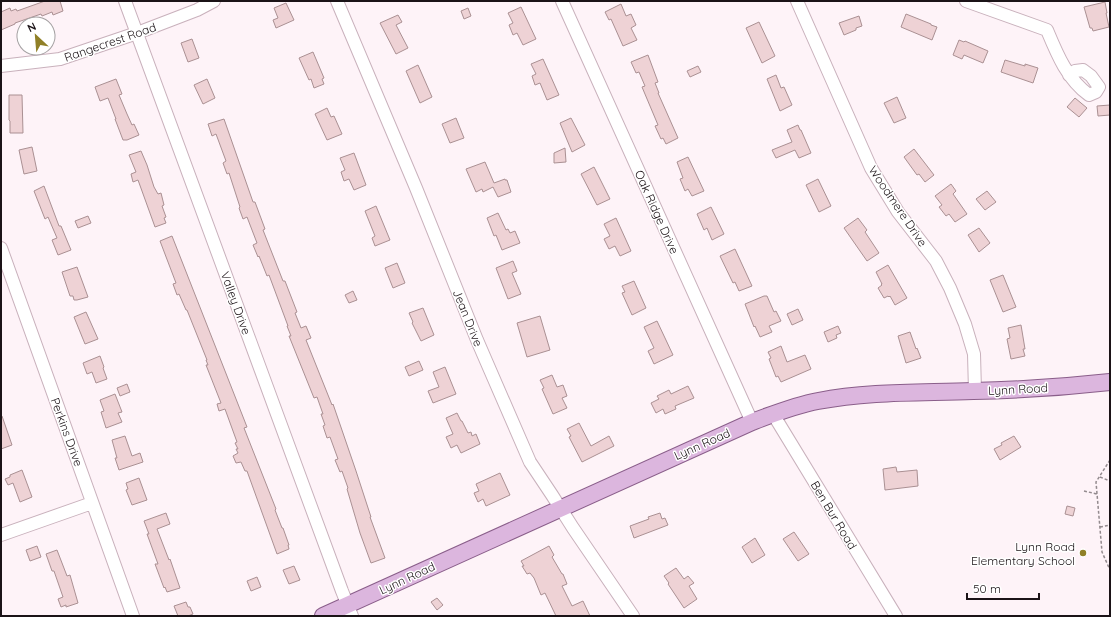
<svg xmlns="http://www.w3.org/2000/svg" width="1111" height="617" viewBox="0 0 1111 617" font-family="Quicksand,sans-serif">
<rect width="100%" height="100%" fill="#fef3f8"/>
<path fill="#eed2d5" stroke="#aa9093" d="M45,1H60L63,11L53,15L52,12L42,16L41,14L15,23V24L1,30V12L10,8L11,11L16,9L17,11Z
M1105,2L1107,13H1106L1109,27L1093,31L1092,28H1090L1084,7Z
M286,3L294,20L276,28L273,20L278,18L274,8Z
M621,4L626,16L631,14L636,25L631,28L637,40L623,46L611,19L609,20L605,12Z
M521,7L536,39L523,45L517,33L513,35L509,25L513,23L508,13Z
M468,8L471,16L464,19L461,11Z
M906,14L931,24V25L937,27L932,40L901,27Z
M398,15L402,22L396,25L408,48L396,54L380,23Z
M859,16L862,26L856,28V30L844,35L839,23Z
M759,22L775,56L762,63L746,28Z
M192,39L199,58L188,62L181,43Z
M959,40L964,42L965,41L988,51L983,63L964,55L962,59L953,55Z
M313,52L324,78L322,79L324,84L314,88L311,79L309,80L299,58Z
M648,55L658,82L655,83L659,93H658L678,138L666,144L663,138L661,139L655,126L658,125L642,87L645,86L639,72L636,73L631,62Z
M543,59L559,95L547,100L540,83L535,85L532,76L536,74L531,64Z
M1005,60L1025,66V64L1038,68L1033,83L1001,72Z
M418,65L432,97L420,103L406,71Z
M698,66L701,72L690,77L687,71Z
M776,75L781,88L784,87L792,105L780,111L767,79Z
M116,79L122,94L119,95L127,114L132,125L134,124L139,135L127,140H123L115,119H116L108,98L100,101L95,87Z
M207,79L215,98L203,104L194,85Z
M9,95H22L23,133H10V121L9,120Z
M897,97L906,118L894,123L884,103Z
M1075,98L1087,108L1079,117L1067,107Z
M1110,105V115L1098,116L1097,106Z
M327,108L331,117L334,116L342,134L327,140L315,114Z
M456,118L464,138L450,143L442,124Z
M571,118L585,145L572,152L560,123Z
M224,119L253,202H255L265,229L263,230L283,281H285L297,312L295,313L301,328L306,326L311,338L306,340L332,405L333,404L356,471L371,517H370L385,558L371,563L360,533L347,489L348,488L342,471L340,472L335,460L338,459L330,437L327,438L323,426L325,425L321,414H323L317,397L314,398L289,336H291L287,326H288L269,275L267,276L259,256L258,257L253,245L257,243L247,217L243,219L239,208L240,207L229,173L227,174L223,163L226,161L216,134L212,136L208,124Z
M798,125L800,130H801L811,153L799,158L795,150L776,158L772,150L792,142L787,130Z
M32,147L37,171L24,174L19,150Z
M565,148L566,162L554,163V153Z
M914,149L934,175L925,182L919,174L917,175L904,157Z
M141,151L147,165L154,187L158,194L161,193L164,205L162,206L166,217L164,218L166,223L155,227L138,180L133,182L131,174L136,172L129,155Z
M354,153L366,185L354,190L349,179L344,181L341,172L345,170L340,158Z
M688,157L704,191L692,196L688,189L685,191L680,179L683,178L677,162Z
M485,162L494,183L505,179V180H507L511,192L498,197L493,187L483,192L482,189L476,192L466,169Z
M594,167L610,199L597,205L581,174Z
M818,179L831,206L819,212L806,185Z
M951,184L956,191L953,194L967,214L955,222L949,214L946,216L939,207L942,205L935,196Z
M44,186L59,226H61L71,250L58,255L52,240L57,238L48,217L45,219L34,191Z
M987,191L996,202L985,210L976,199Z
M376,206L390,240L375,246L372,238L375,236L365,211Z
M711,207L724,234L712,240L707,228L704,230L697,214Z
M498,213L506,230L508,229L510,233L515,231L520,243L502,250L496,235L494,236L487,218Z
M88,216L91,223L78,228L75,221Z
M616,218L631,251L620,256L615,246L609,249L604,239L610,236L604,224Z
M858,218L867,230L865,232L879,253L867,261L844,228Z
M979,228L990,243L979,252L968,235Z
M172,236L247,427L244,428L276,509L275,510L282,528H283L289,545H288L289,549L277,554L247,471H245L241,462L236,463L233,456L238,453L236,449H238L235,443L237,442L225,409L219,411L217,404L221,403L206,365H208L206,360H207L187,310H186L179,294L177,295L173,284L176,283L160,241Z
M735,249L752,286L739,291L735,282L733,283L720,256Z
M513,261L517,271L512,273L521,294L508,299L496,268Z
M397,263L405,283L393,288L385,268Z
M888,265L907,298L895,305L890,296L889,297L888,296L884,298L878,288L882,285L881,284H882L876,272Z
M77,267L88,297L77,300H74L73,296H70L62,272Z
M1003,275L1016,307L1003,312L990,280Z
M634,281L646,308L632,315L622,293L625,292L622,286Z
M353,291L357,300L349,303L345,295Z
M764,296H767L774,312L776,311L781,321L769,326L772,332L760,337L755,326L754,327L745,304Z
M423,308L434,335L421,341L412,323L413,322L409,313Z
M798,309L803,320L792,325L787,314Z
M86,312L98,339L85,344L74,317Z
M540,316L550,350L527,357L517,323Z
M657,321L673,355L654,364L648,351L654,348L644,327Z
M1021,325L1025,349H1023L1025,356L1011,359L1007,339L1010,338L1008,328Z
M838,326L841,333L836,335L837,338L828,342L824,332Z
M910,332L916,349L917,348L921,358L906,363L898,336Z
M781,346L787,362L805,355L811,369L781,382L778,376L776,377L769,359L771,358L768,352Z
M100,356L104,367L103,368L107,379L96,383L92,372L87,374L83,363Z
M419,361L423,370L409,376L405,367Z
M445,367L456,394L433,403L428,391L439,387L433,372Z
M552,375L557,387L563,385L567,396L562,398L567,408L553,414L542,389L544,388L540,380Z
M127,384L130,392L120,396L117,388Z
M688,386L694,398L675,406L676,409L665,414L663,409L656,413L651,403L659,399L657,396L669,390L671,394Z
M115,394L122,412L118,413L122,422L106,428L101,412L104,411L100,400Z
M457,413L461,421H462L468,433L471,432L472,436L476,434L480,444L461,453L457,445L451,448L446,437L453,434L446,418Z
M1,416H2L12,445L1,449Z
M579,423L591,446L609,436L614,446L582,462L569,437L571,436L567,429Z
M125,436L132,456L140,453L143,462L119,470L115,458H117L112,440Z
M1014,436L1021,447L1000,460L994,449L1002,445L1001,443Z
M896,467L897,472L917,470L918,486L885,490L883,469Z
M22,470L32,497L20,502L13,483L8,485L5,479L10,477V475Z
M500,473L510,495L486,506L483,499L478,502L474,493L479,491L476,484Z
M139,478L147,500L132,505L126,490L128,489L126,483Z
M1067,506L1075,508L1073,516L1065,514Z
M166,513L170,524L157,529L169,560L170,559L180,588L167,592L165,587L164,588L155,564H158L147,534H149L144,521Z
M660,513L662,519L665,518L668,525L634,538L630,526L649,519L648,517Z
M794,532L809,554L798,561L783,539Z
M755,538L765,555L752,563L742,547Z
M37,546L41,557L30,561L26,550Z
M549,546L554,555L552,557L562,574H563L567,584L562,586L572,606L583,601L590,616H556L545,593L541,595L534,578L530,573L527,574L522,566H524L521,561Z
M57,550L67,576L70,575L78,603L66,607V605L61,607L58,599L63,597L54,571H52L46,554Z
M294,566L300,580L289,584L283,570Z
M676,568L684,579L688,576L694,583L689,586L697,599L684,608L668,584L669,583L664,576Z
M257,577L261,587L251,591L247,581Z
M437,598L443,605L437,610L431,602Z
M186,602L188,607H190L193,614L188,616H178L174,606Z"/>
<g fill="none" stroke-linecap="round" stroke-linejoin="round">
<g stroke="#c9b1bc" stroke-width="14">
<path id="minor" d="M125,1L342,591L352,616
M337,1L416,188L477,340L530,462L552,495L573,528L633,616
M562,1L752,422
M797,1L871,168L898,212L936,261L950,288L965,324L974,354L975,391
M966,1L1047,30C1057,54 1067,79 1089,95L1096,92L1099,87L1091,76L1083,70L1075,71L1069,75
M1,66L60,59L137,33L197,10L214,1
M1,248L133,616
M773,414L896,616
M1,535L92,503"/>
</g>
<g stroke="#8a5e8a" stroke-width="18">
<path id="major" d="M323,616L752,422C773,414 796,405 818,401C869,391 922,393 973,391C1019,390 1065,387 1110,382"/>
</g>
<path stroke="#938a8e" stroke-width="1.5" stroke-dasharray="3 2" stroke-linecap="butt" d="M1110,460L1096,482L1102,552L1110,570
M1100,477L1110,481
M1084,491L1097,494
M1100,527L1110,525"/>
<use href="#minor" stroke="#fff" stroke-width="12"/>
<use href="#major" stroke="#dcb6de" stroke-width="16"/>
</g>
<circle fill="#908027" stroke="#fff" stroke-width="1.5" cx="1083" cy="553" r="4"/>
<g text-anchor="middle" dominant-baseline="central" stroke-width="3" stroke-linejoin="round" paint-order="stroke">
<g font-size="12" fill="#1b1317" stroke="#fff">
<text transform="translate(110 42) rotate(-19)">Rangecrest Road</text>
<text transform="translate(898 206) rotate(56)">Woodmere Drive</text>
<text transform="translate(657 212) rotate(66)">Oak Ridge Drive</text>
<text transform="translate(236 303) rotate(70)">Valley Drive</text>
<text transform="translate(468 318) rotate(68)">Jean Drive</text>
<text transform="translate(1018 389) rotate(-3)">Lynn Road</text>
<text transform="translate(67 432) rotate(70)">Perkins Drive</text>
<text transform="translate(702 444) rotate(-24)">Lynn Road</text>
<text transform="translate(834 515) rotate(59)">Ben Bur Road</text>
<text transform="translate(407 578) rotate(-25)">Lynn Road</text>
</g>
<g font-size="12" fill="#1b1317" stroke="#fff" text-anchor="end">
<text x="1075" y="546">Lynn Road<tspan x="1075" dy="14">Elementary School</tspan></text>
</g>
</g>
<rect width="1111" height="617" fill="none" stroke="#1b1317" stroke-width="4"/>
<g transform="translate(36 36) rotate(334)"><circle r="19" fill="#ffffff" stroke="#a4a1a2"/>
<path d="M0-3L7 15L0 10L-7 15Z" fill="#908027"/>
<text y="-6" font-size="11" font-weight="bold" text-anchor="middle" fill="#1b1317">N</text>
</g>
<path d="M967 593v6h72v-6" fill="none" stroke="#1b1317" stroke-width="2"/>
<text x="973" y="593" font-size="12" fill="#1b1317" stroke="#ffffff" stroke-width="3" paint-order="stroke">50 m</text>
</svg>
